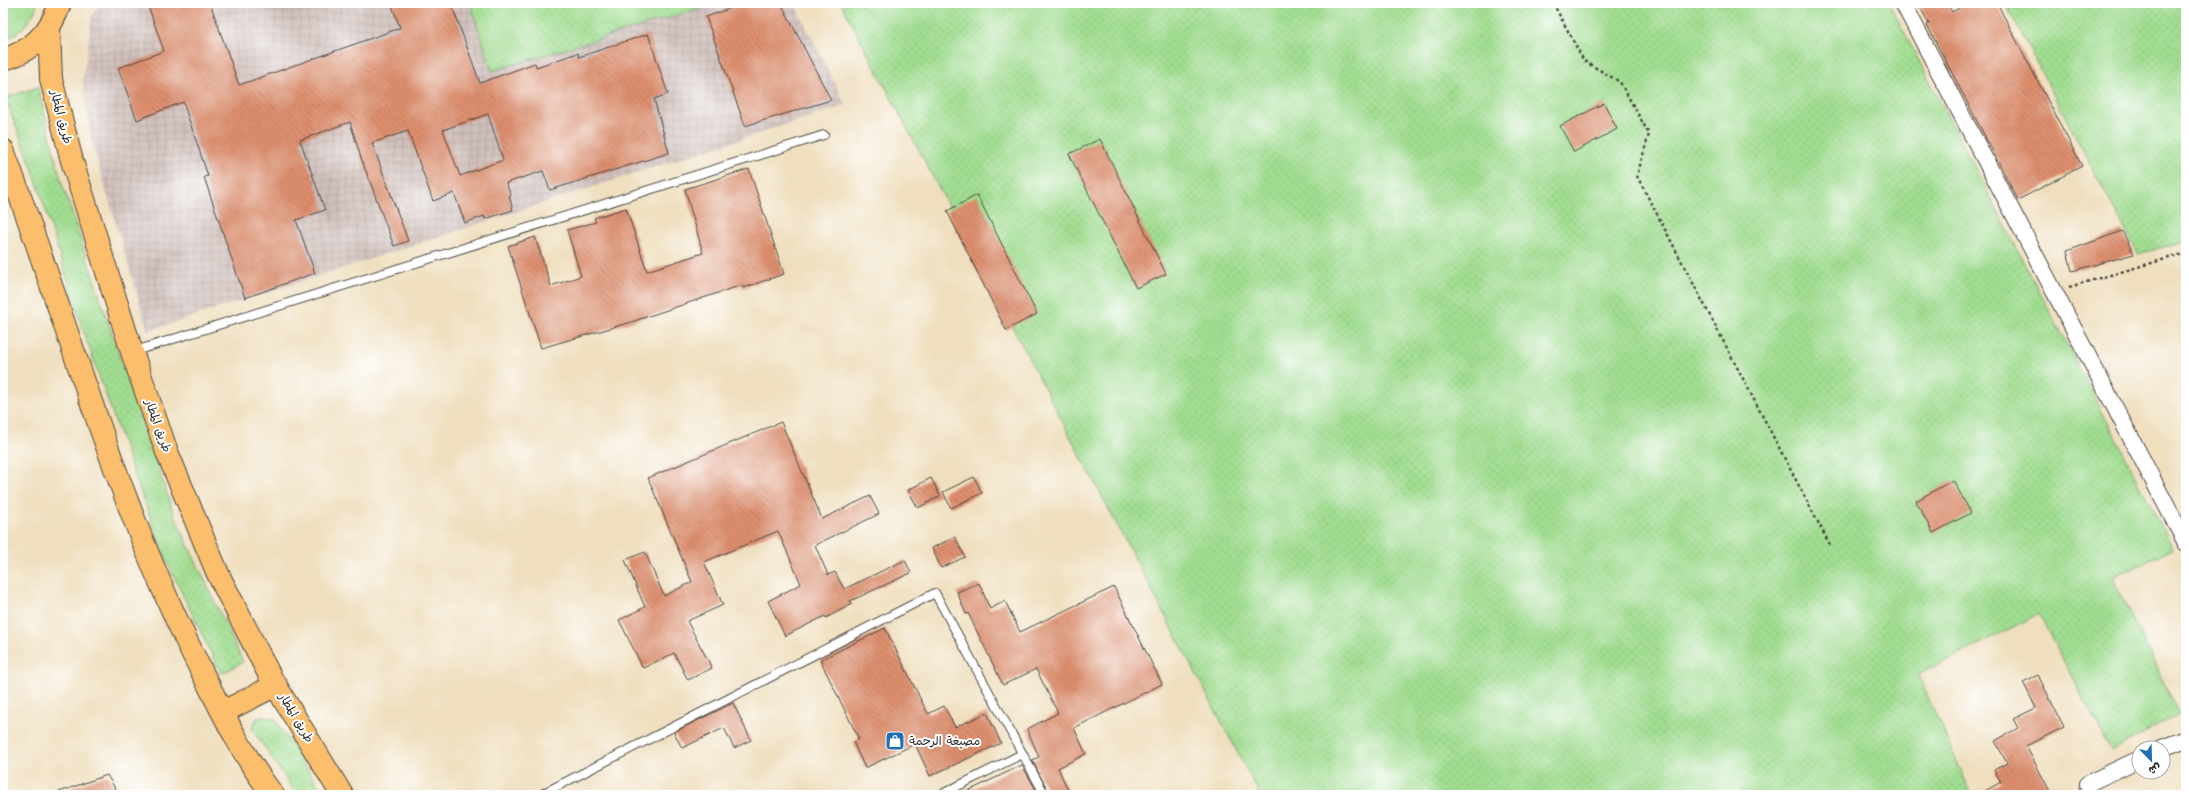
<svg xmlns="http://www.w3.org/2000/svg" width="2189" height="798" viewBox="0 0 2189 798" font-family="Kalam,'Playpen Sans Arabic',sans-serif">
<defs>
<pattern id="industrial-grid" width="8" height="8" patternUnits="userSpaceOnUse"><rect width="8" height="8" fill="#d0c0bb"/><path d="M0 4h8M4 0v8" fill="none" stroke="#b3a5a1"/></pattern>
<pattern id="grass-dots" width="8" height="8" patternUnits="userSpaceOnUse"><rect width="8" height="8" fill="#a1dd91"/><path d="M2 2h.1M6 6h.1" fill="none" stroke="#8bbe7d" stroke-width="1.8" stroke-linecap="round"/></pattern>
<pattern id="building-back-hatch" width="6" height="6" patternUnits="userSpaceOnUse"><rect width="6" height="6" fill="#de8f6e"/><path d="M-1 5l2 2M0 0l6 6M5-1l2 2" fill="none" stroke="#b4755b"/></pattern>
</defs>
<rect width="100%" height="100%" fill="#fff"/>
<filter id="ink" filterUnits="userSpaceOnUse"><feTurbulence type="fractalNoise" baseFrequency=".025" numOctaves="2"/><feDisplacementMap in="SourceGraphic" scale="8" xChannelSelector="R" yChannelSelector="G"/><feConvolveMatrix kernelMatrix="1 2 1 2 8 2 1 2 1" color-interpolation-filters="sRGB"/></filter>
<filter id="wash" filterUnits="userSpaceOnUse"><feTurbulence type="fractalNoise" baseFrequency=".012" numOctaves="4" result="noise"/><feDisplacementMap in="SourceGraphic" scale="16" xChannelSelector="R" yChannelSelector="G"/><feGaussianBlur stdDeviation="0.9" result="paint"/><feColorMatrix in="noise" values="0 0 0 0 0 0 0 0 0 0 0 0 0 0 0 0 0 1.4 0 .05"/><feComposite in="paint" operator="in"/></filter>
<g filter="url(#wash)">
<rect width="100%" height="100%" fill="#efdfbf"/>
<path fill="url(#industrial-grid)" d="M100,3H470L493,71L718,3H794L846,105L148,331L92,143L83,80L92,16Z"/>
<path fill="url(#grass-dots)" stroke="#66845e" d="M3,3H38C32,20 21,34 3,40Z
M470,3H718L492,71Z
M841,3H1889L2173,548L2113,578L2179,714L2111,751L2039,614L1918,675L1972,795H1260Z
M2005,3H2186V241L2138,254Z
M38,87L61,180L125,373L175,517L243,662L221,674L169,566L135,477L85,336L33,170L5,98Z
M263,717L274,718L324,795H297L252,729L256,719Z"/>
<g id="blocks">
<path fill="url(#building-back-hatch)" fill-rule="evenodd" d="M147,3H210L239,85L400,28L391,3H451L480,83L535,63L536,67L578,53L579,57L648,34L668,94L654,99L669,153L550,190L543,171L506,183L511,196H509L513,210L485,219L484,216L465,223L454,193L433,201L408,131L372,143L408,241L394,246L361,158L350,122L300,140L325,210L296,220L315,273L245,298L204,177L208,176L183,102L137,120L118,68L164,51ZM488,114L503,160L460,176L443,130Z
M745,3H781L831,100L745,126L706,17Z
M1918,3H1947L1952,12L1969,3H1997L2082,166L2018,200L1927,25L1929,24Z
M1604,103L1617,129L1574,152L1560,126Z
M1100,139L1166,274L1136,288L1069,154Z
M749,169L784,274L743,288L742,285L628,323L541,348L508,246L535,237L551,286L581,276L567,230L596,222L594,218L626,208L647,271L703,253L685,189Z
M977,195L1037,314L1006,330L947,211Z
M2122,231L2134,254L2072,271L2067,251Z
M781,422L822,519L870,496L879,514L815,545L828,575L835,572L844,589L905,560L911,573L850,601L852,604L826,618L825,616L785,636L768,601L801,584L778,531L704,562L723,605L687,621L712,668L688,680L674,653L643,668L619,620L645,607L625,560L645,552L664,596L692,582L648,478Z
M974,477L982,493L951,508L943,492Z
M931,478L940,496L918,508L908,490Z
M1953,480L1971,513L1933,533L1916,501Z
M955,537L965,557L941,568L932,548Z
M979,583L990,609L1005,601L1020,632L1114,587L1162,684L1074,728L1086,754L1058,768L1070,795H1050L1032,760L1039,757L1027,729L1058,713L1036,669L1003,685L968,613L966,614L957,592Z
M885,628L928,714L944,706L955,727L987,713L1001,743L930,776L915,744L865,768L853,742L859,739L820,660Z
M2038,675L2064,727L2026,746L2052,795H1978L2001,782L1994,770L2007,763L1995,741L2018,728L2013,719L2036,708L2023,682Z
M733,703L751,740L734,748L724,728L682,748L674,732Z
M1022,765L1039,795H960Z
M107,775L119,795H57L56,793Z"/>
</g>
</g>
<g filter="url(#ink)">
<use href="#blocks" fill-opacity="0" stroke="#484641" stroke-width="1"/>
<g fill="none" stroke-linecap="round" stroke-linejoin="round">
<g stroke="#484641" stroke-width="10">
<path id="lane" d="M132,352L824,135
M540,795L935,593L1045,795
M940,795L1022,754"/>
</g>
<g stroke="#484641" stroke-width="18">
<path id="street" d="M1903,3L2186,543
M2162,748L2186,739
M2087,784L2139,759"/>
</g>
<g stroke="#484641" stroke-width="24">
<path id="primary" d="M3,59C31,53 52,30 60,3"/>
</g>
<g stroke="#484641" stroke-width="24">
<path id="highway" d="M49,28L51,79L72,161L132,352L167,452L218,574L271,678L342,795
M3,150C69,325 118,509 204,676C224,716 245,759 273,795
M223,712L276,685"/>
</g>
<path stroke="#484641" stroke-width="2.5" stroke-dasharray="3 3" stroke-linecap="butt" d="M1553,3L1584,61L1620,82L1649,134L1637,176L1831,547
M2069,287L2186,253"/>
<use href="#lane" stroke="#fff" stroke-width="8"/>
<use href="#street" stroke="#fff" stroke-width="16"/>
<use href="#primary" stroke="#fabe6d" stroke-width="22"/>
<use href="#highway" stroke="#fabe6d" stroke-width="22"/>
</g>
</g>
<defs>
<g id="shop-square" transform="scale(1)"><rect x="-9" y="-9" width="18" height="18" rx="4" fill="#1f6fb2" stroke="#fff"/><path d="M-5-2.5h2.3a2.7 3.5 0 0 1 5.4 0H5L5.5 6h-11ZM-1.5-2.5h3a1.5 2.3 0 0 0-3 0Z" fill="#fff"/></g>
</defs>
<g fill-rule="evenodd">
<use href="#shop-square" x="895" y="741"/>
</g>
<g text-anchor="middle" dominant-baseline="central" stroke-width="4" stroke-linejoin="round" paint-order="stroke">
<g font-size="12" fill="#2b2b2b" stroke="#fff">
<text transform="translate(61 117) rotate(76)">طريق المطار</text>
<text transform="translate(158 426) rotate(70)">طريق المطار</text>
<text transform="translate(296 718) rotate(59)">طريق المطار</text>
</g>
<g font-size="12" fill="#2b2b2b" stroke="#fff" text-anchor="start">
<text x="909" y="741">مصبغة الرحمة</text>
</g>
</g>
<rect width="2189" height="798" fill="none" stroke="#fff" stroke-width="16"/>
<g transform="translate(2151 760) rotate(157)"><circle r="19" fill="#ffffff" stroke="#aaaaaa"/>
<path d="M0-3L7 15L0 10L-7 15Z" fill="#1f6fb2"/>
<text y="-6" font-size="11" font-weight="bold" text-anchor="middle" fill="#2b2b2b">ش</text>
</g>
</svg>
